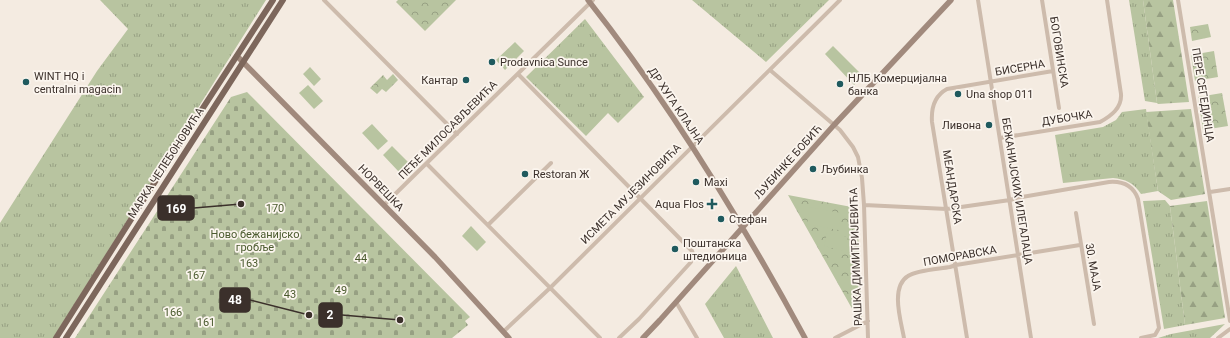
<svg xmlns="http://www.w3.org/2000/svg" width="1230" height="338" viewBox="0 0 1230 338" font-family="Roboto,sans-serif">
<defs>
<pattern id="grass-tufts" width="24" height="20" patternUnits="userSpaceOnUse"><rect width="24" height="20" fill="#b8c4a0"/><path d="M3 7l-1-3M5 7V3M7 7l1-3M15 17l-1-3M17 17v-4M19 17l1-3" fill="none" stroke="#97a083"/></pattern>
<pattern id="forest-firs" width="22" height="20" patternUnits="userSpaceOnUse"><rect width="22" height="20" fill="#b8c4a0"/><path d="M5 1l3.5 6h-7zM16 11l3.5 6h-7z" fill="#97a083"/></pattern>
<pattern id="cemetery-stones" width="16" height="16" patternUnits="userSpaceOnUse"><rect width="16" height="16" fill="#b8c4a0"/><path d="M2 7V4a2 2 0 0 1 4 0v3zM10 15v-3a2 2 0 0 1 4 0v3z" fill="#97a083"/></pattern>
<pattern id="park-crowns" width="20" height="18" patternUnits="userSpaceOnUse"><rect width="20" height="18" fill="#b8c4a0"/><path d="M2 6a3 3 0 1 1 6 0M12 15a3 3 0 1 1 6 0" fill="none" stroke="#97a083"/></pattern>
</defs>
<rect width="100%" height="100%" fill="#f4ebe1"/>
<path fill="url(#grass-tufts)" d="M100,0H266L53,338H0V223L97,71L128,29Z
M692,0H829L766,62Z
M1129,0H1143L1157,103L1145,101Z
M585,19L644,97L618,123L608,113L586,136L526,77Z
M1146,109L1158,191L1141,194C1134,183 1125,179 1113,178L1063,183L1055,135L1103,127L1116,120L1122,112Z
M1165,200L1170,206L1185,325L1164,329L1143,201Z
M736,266L773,338H724L705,304Z
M1225,324L1210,338H1158L1171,334Z"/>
<path fill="url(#forest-firs)" d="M1143,0H1173L1189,102L1158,104L1157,103Z
M1191,109L1205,194L1171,200L1158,191L1146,112Z
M1207,201L1225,318L1185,325L1170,206Z"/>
<path fill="url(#cemetery-stones)" d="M247,92L470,317L465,321L468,325L452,338H75L231,97Z"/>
<path fill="url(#park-crowns)" d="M398,0H456L425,31L396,2Z
M1208,24L1211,37L1192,41L1190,27Z
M1214,51L1218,77L1195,81L1191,55Z
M393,74L398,80L386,92L382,89L377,94L370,88L383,75L387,80Z
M1222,93L1228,126L1203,130L1198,97Z
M788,195L857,208L862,320L859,321Z"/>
<path fill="#b8c4a0" d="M515,42L524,51L505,70L496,60Z
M833,46L863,76L854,85L825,54Z
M310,67L321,79L314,86L303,74Z
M308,85L323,101L314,109L299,93Z
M372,124L388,141L378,150L362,133Z
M392,146L409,163L399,172L383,155Z
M810,207L841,213L838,230L807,224Z
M471,226L486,242L477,251L462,236Z
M827,233L848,237L845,251L824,246Z"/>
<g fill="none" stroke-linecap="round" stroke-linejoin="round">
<path stroke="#cdbbac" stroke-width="4" d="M324,0L457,134
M978,0L1031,338
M1042,0L1059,108
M1178,0L1230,321
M770,70L840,130L853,147L858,157L862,178L864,205L868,338
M518,74L692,251L693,254L691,262L639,319L619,338
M1000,138L1100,122C1111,116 1122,108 1121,94L1107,0
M427,164L600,338
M1210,192L1230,189
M384,205L593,0
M864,205L947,209L1010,200L1016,198L1109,182C1122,181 1133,185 1138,199L1159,328L1155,335L1141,338
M1076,213L1094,324
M488,225L551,163
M676,302L697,338
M503,332L550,288L840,0
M835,338L868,321
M904,338C901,321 890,287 908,276C917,270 939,269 950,267L956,265L1080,245
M967,338L932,122C931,108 934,96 947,89L1053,71
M1218,338L1230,329"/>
<path stroke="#a18a7d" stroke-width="5.5" d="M588,0C671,105 741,220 805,338
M237,56L435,257L509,338
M643,338L660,320L834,125L951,0"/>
<path stroke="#7d675c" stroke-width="6" d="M56,338L149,191L273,0
M66,338L283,0"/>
</g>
<g fill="#1f5a5e" stroke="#fbf5ee" stroke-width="1.5">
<circle cx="492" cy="62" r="4"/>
<circle cx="466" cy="80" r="4"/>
<circle cx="26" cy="82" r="4"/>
<circle cx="840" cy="84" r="4"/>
<circle cx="958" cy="94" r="4"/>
<circle cx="989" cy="125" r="4"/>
<circle cx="813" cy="169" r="4"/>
<circle cx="525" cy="174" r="4"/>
<circle cx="696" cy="182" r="4"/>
<path d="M710 198h4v4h4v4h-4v4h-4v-4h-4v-4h4z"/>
<circle cx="721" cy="219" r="4"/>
<circle cx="675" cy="249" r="4"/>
</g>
<g text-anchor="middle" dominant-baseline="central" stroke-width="3.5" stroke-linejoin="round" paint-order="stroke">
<g font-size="11" fill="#3b302b" stroke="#fbf5ee">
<text transform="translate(1059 52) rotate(81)">БОГОВИНСКА</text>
<text transform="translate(1020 68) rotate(-10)">БИСЕРНА</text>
<text transform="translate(1203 95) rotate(81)">ПЕРЕ СЕГЕДИНЦА</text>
<text transform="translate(676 106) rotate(56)">ДР ХУГА КЛАЈНА</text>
<text transform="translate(1067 118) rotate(-9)">ДУБОЧКА</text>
<text transform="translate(448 130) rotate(-45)">ПЕЂЕ МИЛОСАВЉЕВИЋА</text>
<text transform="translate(788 162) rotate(-48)">ЉУБИНКЕ БОБИЋ</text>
<text transform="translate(166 163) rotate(-57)">МАРКА ЧЕЛЕБОНОВИЋА</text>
<text transform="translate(952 187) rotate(81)">МЕАНДАРСКА</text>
<text transform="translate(381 188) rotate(46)">НОРВЕШКА</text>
<text transform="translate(1017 191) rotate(81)">БЕЖАНИЈСКИХ ИЛЕГАЛАЦА</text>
<text transform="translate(631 194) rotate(-45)">ИСМЕТА МУЈЕЗИНОВИЋА</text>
<text transform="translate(960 256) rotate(-10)">ПОМОРАВСКА</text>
<text transform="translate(856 257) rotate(-92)">РАШКА ДИМИТРИЈЕВИЋА</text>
<text transform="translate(1093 267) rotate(80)">30. МАЈА</text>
</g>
<g font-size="11" fill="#3b302b" stroke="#fbf5ee" text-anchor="start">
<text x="500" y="62">Prodavnica Sunce</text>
<text x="34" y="76">WINT HQ i<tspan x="34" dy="13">centralni magacin</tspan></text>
<text x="848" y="78">НЛБ Комерцијална<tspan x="848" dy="13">банка</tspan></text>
<text x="458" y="80" text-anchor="end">Кантар</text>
<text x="966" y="94">Una shop 011</text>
<text x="981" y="125" text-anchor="end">Ливона</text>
<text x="821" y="169">Љубинка</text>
<text x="533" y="174">Restoran Ж</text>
<text x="704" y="182">Maxi</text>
<text x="704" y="204" text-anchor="end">Aqua Flos</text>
<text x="729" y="219">Стефан</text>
<text x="683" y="243">Поштанска<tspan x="683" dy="13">штедионица</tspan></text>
</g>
<g font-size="11" fill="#4a5a2e" stroke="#fbf5ee">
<text x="275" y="208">170</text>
<text x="255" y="234">Ново бежанијско<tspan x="255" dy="13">гробље</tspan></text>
<text x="361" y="258">44</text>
<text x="249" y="263">163</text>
<text x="196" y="275">167</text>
<text x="341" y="290">49</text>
<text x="290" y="294">43</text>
<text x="173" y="312">166</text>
<text x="206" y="322">161</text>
</g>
</g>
<path fill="none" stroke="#3b302b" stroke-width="1.5" d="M241 204L194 208M309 315L250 300M400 320L342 315"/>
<g fill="#3b302b" stroke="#fbf5ee" stroke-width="1.5">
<circle cx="241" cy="204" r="4"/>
<circle cx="309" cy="315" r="4"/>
<circle cx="400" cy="320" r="4"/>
</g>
<g fill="#3b302b" stroke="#3b302b" stroke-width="1.5">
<rect x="158" y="196" width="36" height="24" rx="4"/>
<rect x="220" y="288" width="30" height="24" rx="4"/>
<rect x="319" y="303" width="23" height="24" rx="4"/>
</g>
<g font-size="12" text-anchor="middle" font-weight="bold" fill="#fff">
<text x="176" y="213">169</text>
<text x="235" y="304">48</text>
<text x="330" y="319">2</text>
</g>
</svg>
